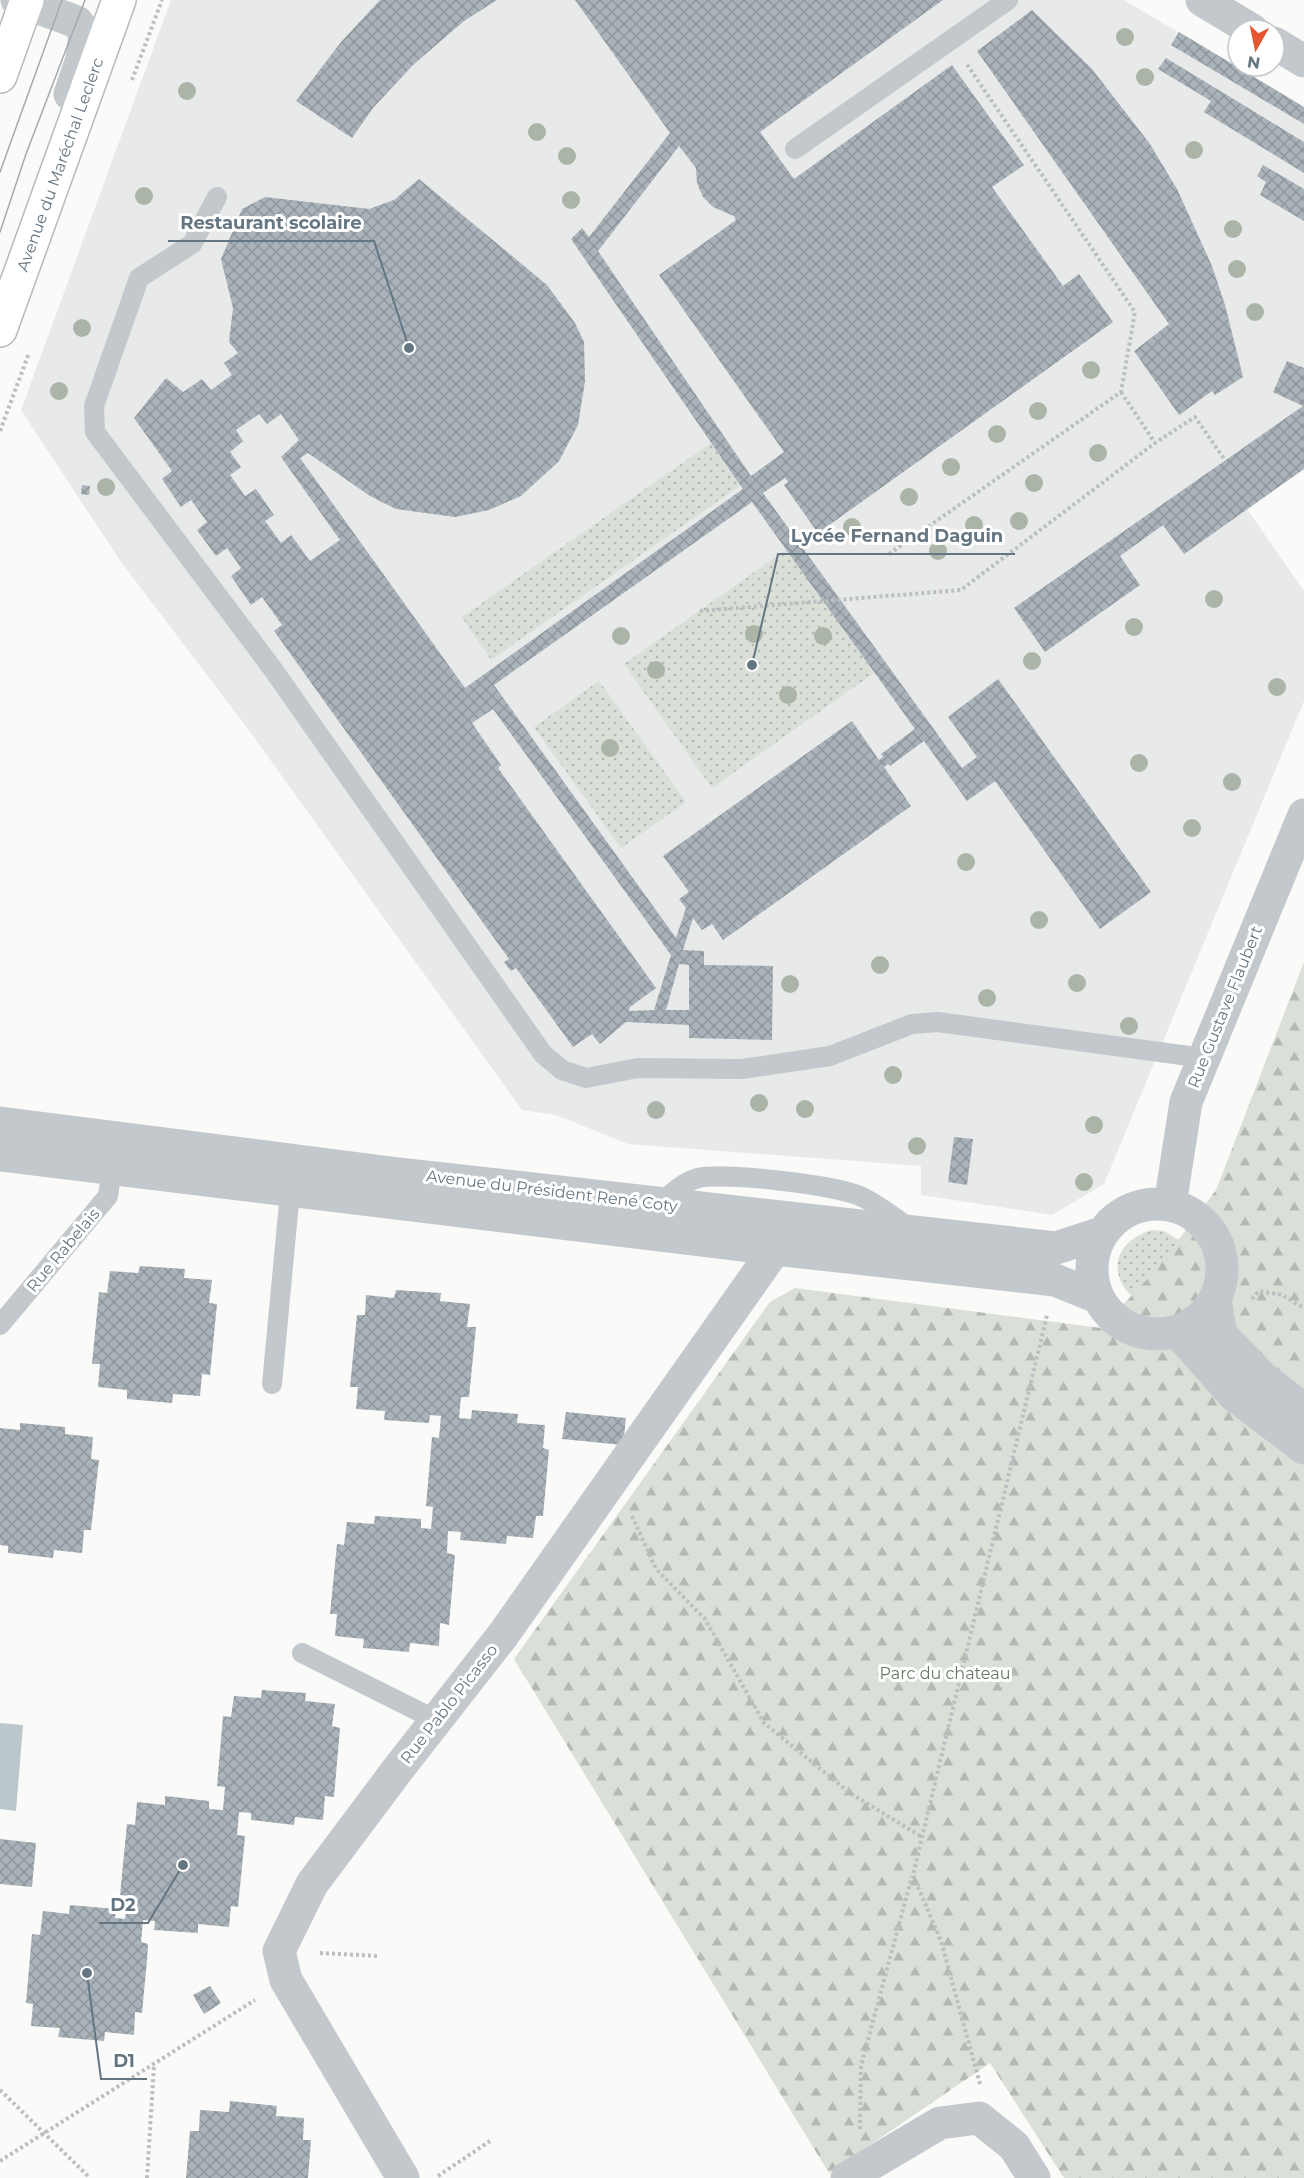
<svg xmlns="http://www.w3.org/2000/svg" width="1304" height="2178" viewBox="0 0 1304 2178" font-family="Montserrat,sans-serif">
<defs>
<pattern id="grass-dots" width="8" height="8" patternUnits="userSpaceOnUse" patternTransform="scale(1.5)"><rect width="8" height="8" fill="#dadfd7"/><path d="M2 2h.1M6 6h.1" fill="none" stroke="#b4b9b4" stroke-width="1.8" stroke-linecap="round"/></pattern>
<pattern id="forest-firs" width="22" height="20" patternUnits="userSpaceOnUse" patternTransform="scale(1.5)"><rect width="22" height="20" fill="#dadfd7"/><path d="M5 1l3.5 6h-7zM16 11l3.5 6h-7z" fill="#b4b9b4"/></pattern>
<pattern id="building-cross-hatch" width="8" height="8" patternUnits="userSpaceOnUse" patternTransform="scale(1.5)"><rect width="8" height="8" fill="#aab3b9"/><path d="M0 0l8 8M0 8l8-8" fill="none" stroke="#8e969c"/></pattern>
</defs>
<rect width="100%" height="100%" fill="#fafaf8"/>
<path fill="#e8e9e9" d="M171,0H1124L1304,107V469L1247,509L1304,591V701L1104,1184L1052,1215L921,1195V1166L628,1144L556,1115L522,1110L248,729L121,562L21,410Z"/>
<path fill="url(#grass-dots)" d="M711,443L741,485L491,660L462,617Z
M787,549L874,673L712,788L624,664Z
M599,681L686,802L621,848L534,727Z
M1152,1230L1164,1231L1185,1244L1139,1302C1105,1278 1113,1241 1152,1230Z"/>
<path fill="url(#forest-firs)" d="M1304,962V2178H1064L990,2063L829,2173L514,1659L770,1302L795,1288L1101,1328L1155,1271L1216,1190Z"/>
<path fill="#bbc7cb" d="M0,1723L23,1725L16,1811L0,1809Z"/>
<path fill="url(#building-cross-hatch)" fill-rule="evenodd" d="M380,0H497L464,21L413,65L373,108L352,138L296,101L341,42Z
M575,0H943L760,132L794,179L952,65L1024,165L992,187L1063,286L1079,274L1113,322L818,533L784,485L788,482L785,478L763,493L962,768L977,757L948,717L998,679L1151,892L1100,929L995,781L967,801L924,741L890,766L888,764L884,767L911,806L723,940L712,924L702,930L693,918L683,950L704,951V965L773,966L772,1040L689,1038V1025L626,1022L600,1044L592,1034L573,1047L516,968L511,971L504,962L509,959L274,631L282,625L262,597L251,605L231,576L241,568L227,548L216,556L197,530L207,522L191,500L181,507L162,479L172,471L134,418L166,378L183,392L202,379L211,390L232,375L224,363L238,353L229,342L233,308L221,259L242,209L265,197L369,209L394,200L419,179L547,285L575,323L584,342L585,381L578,425L559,461L521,496L489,510L455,517L396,509L370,496L308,453L300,458L465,688L743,489L571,239L582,228L589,237L670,133ZM679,146L696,168L697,183L703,197L713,207L734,216L736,220L659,275L784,452L751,476L598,251ZM259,414L267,424L281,414L299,440L281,457L340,540L310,561L291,535L281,543L265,521L274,515L256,489L245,496L230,475L241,467L230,452L243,441L236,430ZM752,502L915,729L881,754L883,757L879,760L852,721L663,856L689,892L679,899L686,908L676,938L494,685ZM493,709L671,955L654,1010L629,1011L630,1007L656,988L498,768L501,765L472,723ZM679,964L689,965V1010H666Z
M1032,10L1092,69L1150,144L1177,189L1212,266L1225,305L1243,377L1215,395L1212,391L1179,415L1134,351L1169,324L977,51Z
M1179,32L1304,107V124L1171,45Z
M1166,58L1304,142V173L1204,112L1211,101L1158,69Z
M1263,165L1304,189V221L1260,195L1266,182L1257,176Z
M1287,361L1304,368V469L1184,554L1163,525L1120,556L1140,585L1045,652L1014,608L1303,406L1273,392Z
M82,485L90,486L89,495L81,494Z
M954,1137L973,1139L967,1185L948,1182Z
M140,1266L185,1269L184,1278L212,1280L209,1303L217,1304L210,1375L202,1374L200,1396L173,1394L172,1403L127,1399V1390L98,1387L100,1364H92L99,1292L107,1293L110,1271L138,1273Z
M396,1290L441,1293L440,1301L470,1304L467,1327H476L469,1397H461L459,1418L471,1419L472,1410L518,1414L517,1423L545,1425L543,1448L549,1450L543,1516H536L533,1538L507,1536L506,1544L460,1540L461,1532L448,1531L447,1553L455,1555L449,1625L440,1623L439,1646L410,1643L409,1652L363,1648L364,1639L335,1636L337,1614H330L337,1544L344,1545L347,1522L374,1524L375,1516L421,1519V1528L431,1529L433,1507L426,1506L432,1437L439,1438L441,1416L430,1415L429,1423L384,1420L385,1411L356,1409L358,1387H350L357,1315H365L366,1295L394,1298Z
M566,1412L626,1418L623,1445L562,1439Z
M20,1423L65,1427V1434L93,1437L91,1459L99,1460L91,1530H84L82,1553L54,1550L53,1558L8,1553V1546L0,1545V1428L20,1430Z
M262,1690L306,1693L305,1701L335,1704L332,1726L340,1728L334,1797L325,1796L323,1820L295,1817L294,1825L251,1820V1813L239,1812L237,1835L245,1836L238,1907L231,1906L229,1927L198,1924V1933L154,1930L155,1921L143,1920L141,1942L148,1944L147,1960L142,2013L135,2012L134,2035L105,2032L104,2041L58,2037L60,2028L31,2026L33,2004L26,2003L32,1934L40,1935L43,1911L69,1914L70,1905L116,1909L115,1918L125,1919L128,1896L120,1895L127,1824L135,1825L137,1802L165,1805V1796L209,1801V1809L223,1810L225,1787L217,1786L223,1716L231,1717L234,1696L261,1698Z
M0,1839L36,1843L32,1887L0,1884Z
M210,1986L221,2003L204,2014L193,1995Z
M230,2101L277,2106L276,2116L304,2118L303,2140H311L308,2178H186L190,2131H199L200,2110L229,2112Z"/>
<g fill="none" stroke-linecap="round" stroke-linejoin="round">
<g stroke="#b3babf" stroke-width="36">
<g id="secondary">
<path d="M0,76L27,0"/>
<path id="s1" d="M0,330L119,0"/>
</g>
</g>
<path stroke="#bbbfc2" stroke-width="4" stroke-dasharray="3 3" stroke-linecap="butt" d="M132,80L162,0
M1121,392L1155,443L1195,417L1225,460
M0,431L29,353
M889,554L1121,392L1135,312L966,63
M700,611L961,590L1155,443
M1252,1299L1259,1291L1282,1295L1304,1308
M632,1516L656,1569L705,1619L764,1723L850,1793L922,1837
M320,1953L379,1956
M980,2084L941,1941L913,1875L1047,1315
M0,2090L90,2178
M860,2129L861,2066L912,1876
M0,2161L255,2000
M438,2176L490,2141
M147,2178L154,2066"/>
<path stroke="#c3c8cc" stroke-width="20" d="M795,149L1008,0
M217,197L192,244L139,278L94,406L95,432L272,668L543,1054L562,1070L586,1078L638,1068L742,1069L830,1056L912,1024L938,1022L1204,1058
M660,1204C671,1194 683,1182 698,1178C724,1172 838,1185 862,1197C879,1205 894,1217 909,1228
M0,1325L108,1196L112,1168
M272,1384L290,1192
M302,1653L436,1720"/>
<path stroke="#c3c8cc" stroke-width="33" d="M17,0L77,22L85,34L82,59L70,94
M1202,0L1252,30
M1274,43L1304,61
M0,1123L391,1173L1056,1248L1102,1233
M0,1155L775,1249L1055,1280L1097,1297
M1092 1269a65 65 0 1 1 130 0a65 65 0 1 1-130 0Z
M1170,1205L1186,1102L1304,815
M1215,1300L1221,1335L1263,1378L1304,1410
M1178,1332L1233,1394L1304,1448
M403,2178L286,1980L279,1951L312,1884L395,1773L503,1635L775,1249
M847,2178L940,2123L979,2118L1014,2146L1034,2178"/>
<use href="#secondary" stroke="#fff" stroke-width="33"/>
<path stroke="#a2aab0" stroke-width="1.5" d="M0,172L62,0
M0,232L26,154L85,0"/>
</g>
<g fill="#aab4a7">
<circle cx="1125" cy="37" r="9"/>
<circle cx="1145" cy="77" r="9"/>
<circle cx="187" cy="91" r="9"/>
<circle cx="537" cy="132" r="9"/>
<circle cx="1194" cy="150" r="9"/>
<circle cx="567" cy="156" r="9"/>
<circle cx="144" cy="196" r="9"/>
<circle cx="571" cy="200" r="9"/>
<circle cx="1233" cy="229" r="9"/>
<circle cx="1237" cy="269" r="9"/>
<circle cx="1255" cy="312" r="9"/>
<circle cx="82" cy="328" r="9"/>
<circle cx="1091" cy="370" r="9"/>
<circle cx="59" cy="391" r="9"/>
<circle cx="1038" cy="411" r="9"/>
<circle cx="997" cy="434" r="9"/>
<circle cx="1098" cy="453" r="9"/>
<circle cx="951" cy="467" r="9"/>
<circle cx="1034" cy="483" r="9"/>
<circle cx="106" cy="487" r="9"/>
<circle cx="909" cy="497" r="9"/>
<circle cx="1019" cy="521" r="9"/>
<circle cx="974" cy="525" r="9"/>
<circle cx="852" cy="527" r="9"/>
<circle cx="938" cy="551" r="9"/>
<circle cx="1214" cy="599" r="9"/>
<circle cx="1134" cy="627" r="9"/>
<circle cx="754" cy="634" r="9"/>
<circle cx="621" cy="636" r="9"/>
<circle cx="823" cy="636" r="9"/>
<circle cx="1032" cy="661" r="9"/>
<circle cx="656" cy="670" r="9"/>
<circle cx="1277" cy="687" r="9"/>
<circle cx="788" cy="695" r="9"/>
<circle cx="610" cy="748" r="9"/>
<circle cx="1139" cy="763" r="9"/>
<circle cx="1232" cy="782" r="9"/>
<circle cx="1192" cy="828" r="9"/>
<circle cx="966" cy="862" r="9"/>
<circle cx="1039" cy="920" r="9"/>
<circle cx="880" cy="965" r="9"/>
<circle cx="1077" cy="983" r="9"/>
<circle cx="790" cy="984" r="9"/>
<circle cx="987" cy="998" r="9"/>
<circle cx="1129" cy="1026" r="9"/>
<circle cx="893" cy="1075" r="9"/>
<circle cx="759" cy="1103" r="9"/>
<circle cx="805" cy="1109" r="9"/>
<circle cx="656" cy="1110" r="9"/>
<circle cx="1094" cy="1125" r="9"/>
<circle cx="917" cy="1146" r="9"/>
<circle cx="1084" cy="1182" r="9"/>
</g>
<g text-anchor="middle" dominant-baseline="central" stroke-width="6" stroke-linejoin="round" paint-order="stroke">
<g font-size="16" fill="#657683" stroke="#fff">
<text stroke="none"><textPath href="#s1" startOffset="176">Avenue du Maréchal Leclerc</textPath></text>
<text transform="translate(1225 1007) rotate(-68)">Rue Gustave Flaubert</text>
<text transform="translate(552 1191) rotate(7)">Avenue du Président René Coty</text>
<text transform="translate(63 1250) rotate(-50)">Rue Rabelais</text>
<text transform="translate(449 1704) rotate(-52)">Rue Pablo Picasso</text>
</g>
<g font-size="16" fill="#687a64" stroke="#fff">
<text x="945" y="1673">Parc du chateau</text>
</g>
</g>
<path fill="none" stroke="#657683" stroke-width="2" d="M409 348L374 241H168M752 665L778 554H1015M183 1865L148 1923H99M87 1973L101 2079H147"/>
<g fill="#657683" stroke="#fff" stroke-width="2">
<circle cx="409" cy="348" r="6"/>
<circle cx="752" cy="665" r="6"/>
<circle cx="183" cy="1865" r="6"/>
<circle cx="87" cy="1973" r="6"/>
</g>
<g font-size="18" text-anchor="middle" font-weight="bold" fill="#657683" stroke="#fff" stroke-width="6" stroke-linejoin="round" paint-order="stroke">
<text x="271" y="229">Restaurant scolaire</text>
<text x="897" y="542">Lycée Fernand Daguin</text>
<text x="123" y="1911">D2</text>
<text x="124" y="2067">D1</text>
</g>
<g transform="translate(1256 48) rotate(189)"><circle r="28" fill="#ffffff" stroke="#c1c8cd" stroke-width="1.5"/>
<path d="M0-4.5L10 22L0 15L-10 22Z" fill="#e4572e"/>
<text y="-9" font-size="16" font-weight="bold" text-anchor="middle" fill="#657683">N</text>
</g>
</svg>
